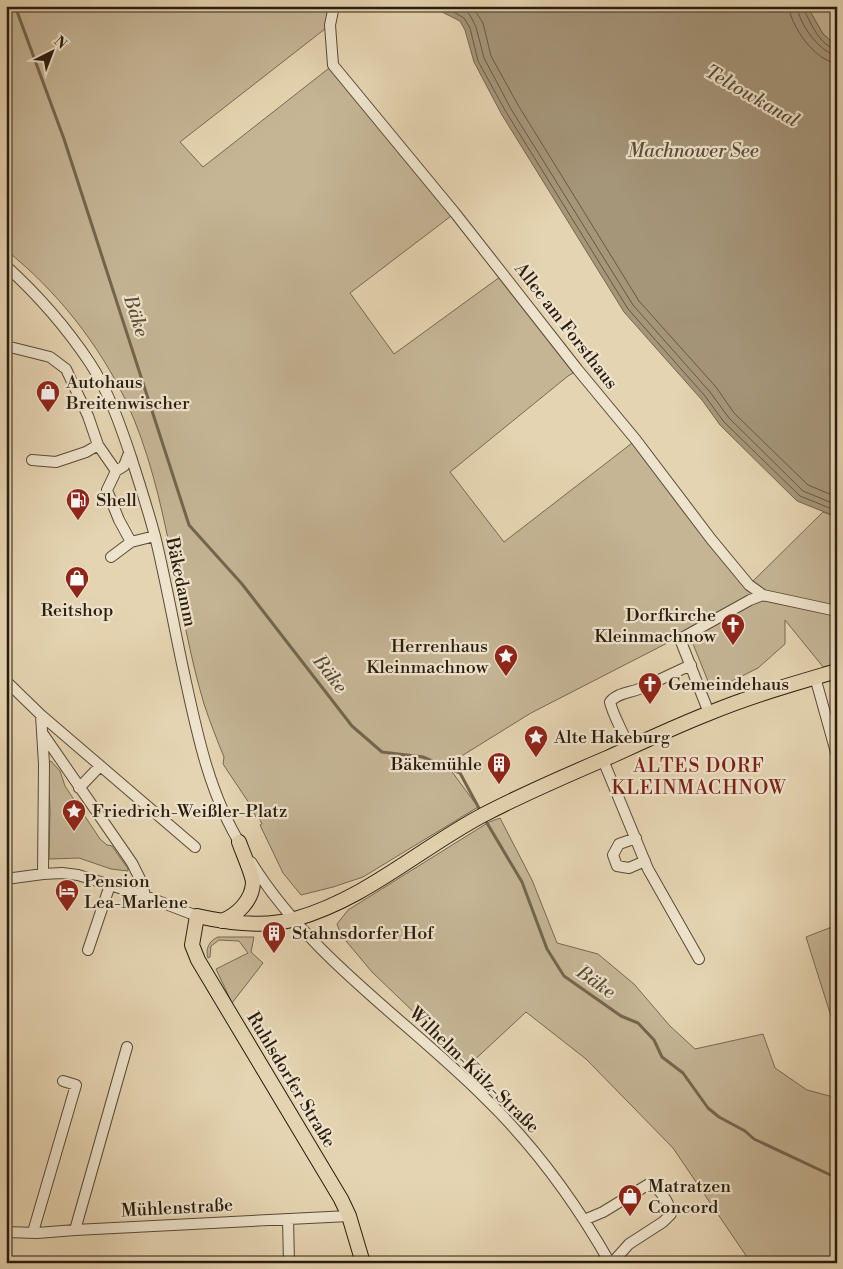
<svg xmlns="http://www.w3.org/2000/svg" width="843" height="1269" viewBox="0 0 843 1269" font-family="'Libre Bodoni',serif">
<rect width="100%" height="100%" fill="#e5d4b1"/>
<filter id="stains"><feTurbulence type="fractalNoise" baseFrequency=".004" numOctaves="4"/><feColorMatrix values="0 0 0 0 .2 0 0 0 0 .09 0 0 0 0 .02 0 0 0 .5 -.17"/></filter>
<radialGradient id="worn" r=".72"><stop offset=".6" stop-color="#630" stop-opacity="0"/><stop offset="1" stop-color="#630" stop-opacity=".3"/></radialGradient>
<path fill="#c5b595" stroke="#786851" d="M6,6H331L330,25L180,142L203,167L333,65L455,213L350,293L394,354L504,274L578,370L568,376L450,472L504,542L636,440L749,585L823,512L837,517V671L828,673L785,620V644L758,668L712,691L689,634L677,638L531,713L447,765L478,807L363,877L333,887L301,895L283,873L260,825L262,824L258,816L256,817L249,803L223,764L224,757C217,740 210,722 204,704C175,607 170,497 127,403C99,344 57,291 6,250Z
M807,6H837V46L823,34Z
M51,761L60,771L65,786L100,839L107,845L112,846L128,869V871L111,869L79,858L49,859L50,811L48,762Z
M500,818L532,880L557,943L598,954L634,984L670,1026L695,1049L763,1034L775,1068L807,1090L837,1098V1263H751L673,1148L586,1059L526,1012L469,1065L372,972L341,935L337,924L348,910L489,822Z
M837,925V1035L806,937Z
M218,937H254L251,952L263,963L232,1003L216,969L248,953L239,941L219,940L211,946L210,957L208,958C205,949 209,941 218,937Z"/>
<path fill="#a59579" stroke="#74654e" d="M436,6H807L823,34L837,46V517L797,501L720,425L702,400L624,312L502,115L474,62L465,30L460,21L440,11Z"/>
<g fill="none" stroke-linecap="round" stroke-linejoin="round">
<path stroke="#685843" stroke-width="1" d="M443,6L464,18L470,28L478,61L506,112L628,309L705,396L724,422L800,496L837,511
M456,6L466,11L470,15L476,27L484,58L511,109L633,305L710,392L729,418L803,491L837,505
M472,6L483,23L491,56L518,105L639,301L716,387L734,413L808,485L837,497
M789,6C790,26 816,62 837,63
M797,6C798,22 820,54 837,55
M803,6L804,10C811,23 820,47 837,49"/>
<path stroke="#74654e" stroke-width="3" d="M15,6L64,139L189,525L242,584L352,726L382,752L423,757L460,773L481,812
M484,818L522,882L547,949L564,976L621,1016L638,1023L654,1040L662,1057L683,1073L708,1108L719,1117L745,1131L754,1139L837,1178"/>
<g stroke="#594a36" stroke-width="12">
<path id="minor" d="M334,6L330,25L333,65L455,213L578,370L636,440L711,539L749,585L763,595L837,611
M6,266C38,295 66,327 90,363C109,392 121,427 132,460C140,485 148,510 155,536C166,581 174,627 184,673C197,733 209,794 242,847
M6,346L50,357L66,369L88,416L98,445L86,452L56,462L32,460
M98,445L116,471
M129,453L124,466L116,471L107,490L119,520L131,542L155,536
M111,557L131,542
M815,677L837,756
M6,681L41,715L195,847
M709,713L680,639L750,600L763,595
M41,715L44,764L43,874
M43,734L132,863L142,883L145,896
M629,748C624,733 613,716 610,702C617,693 629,693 639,689C656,682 673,673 691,665
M603,760L648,869L699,959
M79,788L100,766
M636,838L619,844L613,855L617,866L629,868L645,861
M251,862C309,956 404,1018 482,1095C533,1144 575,1201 610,1263
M6,879L43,874L62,873L78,875L145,896L197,916
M88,950L110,885
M288,1219L289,1263
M584,1220L603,1212L649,1184C659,1187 670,1203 671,1214L663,1222L629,1244L612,1263
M75,1230L127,1047
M6,1232L37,1233L75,1230L349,1216
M33,1232L76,1085L63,1081"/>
</g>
<g stroke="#2a1c0d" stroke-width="16">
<path id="major" d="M222,921C237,915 252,901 253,883C253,875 242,851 239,842
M363,1263L349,1216L341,1199L198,960L192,945L197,916C228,923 264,928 295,919C366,899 419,849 483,815C523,794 565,776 607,758C640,743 674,727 707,714C750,696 793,684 837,671"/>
</g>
<use href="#minor" stroke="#eee3cc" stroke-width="10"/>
<use href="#major" stroke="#e5d4b1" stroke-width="14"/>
</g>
<defs>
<g id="shop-pin" transform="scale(1.25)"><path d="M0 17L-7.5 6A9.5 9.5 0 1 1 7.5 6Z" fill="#8f2418" stroke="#eee3cc"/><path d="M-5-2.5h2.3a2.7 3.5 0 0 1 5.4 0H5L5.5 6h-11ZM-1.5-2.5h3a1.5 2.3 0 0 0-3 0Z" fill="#fff"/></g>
<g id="fuel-pin" transform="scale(1.25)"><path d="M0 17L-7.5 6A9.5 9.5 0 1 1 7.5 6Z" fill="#8f2418" stroke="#eee3cc"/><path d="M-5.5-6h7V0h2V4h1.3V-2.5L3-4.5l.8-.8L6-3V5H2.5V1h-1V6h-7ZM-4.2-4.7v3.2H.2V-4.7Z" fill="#fff"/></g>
<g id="church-pin" transform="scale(1.25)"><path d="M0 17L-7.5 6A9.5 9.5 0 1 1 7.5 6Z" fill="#8f2418" stroke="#eee3cc"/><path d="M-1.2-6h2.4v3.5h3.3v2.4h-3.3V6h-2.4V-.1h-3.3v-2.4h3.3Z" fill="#fff"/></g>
<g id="sight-pin" transform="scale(1.25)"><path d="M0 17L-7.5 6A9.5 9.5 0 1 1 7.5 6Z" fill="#8f2418" stroke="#eee3cc"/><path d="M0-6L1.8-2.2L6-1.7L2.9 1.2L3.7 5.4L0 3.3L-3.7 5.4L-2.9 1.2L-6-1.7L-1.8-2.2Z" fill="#fff"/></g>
<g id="building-pin" transform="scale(1.25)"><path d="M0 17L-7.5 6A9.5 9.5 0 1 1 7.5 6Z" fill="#8f2418" stroke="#eee3cc"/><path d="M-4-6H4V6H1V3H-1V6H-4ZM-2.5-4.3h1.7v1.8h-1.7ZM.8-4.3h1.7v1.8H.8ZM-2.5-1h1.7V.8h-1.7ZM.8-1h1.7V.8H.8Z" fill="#fff"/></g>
<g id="hotel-pin" transform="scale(1.25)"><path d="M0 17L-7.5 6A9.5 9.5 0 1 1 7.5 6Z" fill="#8f2418" stroke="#eee3cc"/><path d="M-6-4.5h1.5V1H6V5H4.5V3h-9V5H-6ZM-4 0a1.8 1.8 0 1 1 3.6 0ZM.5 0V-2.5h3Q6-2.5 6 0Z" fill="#fff"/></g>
</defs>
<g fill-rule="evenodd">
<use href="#shop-pin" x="48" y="392"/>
<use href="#fuel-pin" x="78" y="500"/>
<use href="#shop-pin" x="77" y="578"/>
<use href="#church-pin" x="733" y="625"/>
<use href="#sight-pin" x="506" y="656"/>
<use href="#church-pin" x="650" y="684"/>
<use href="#sight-pin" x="536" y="737"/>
<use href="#building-pin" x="499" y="764"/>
<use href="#sight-pin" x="74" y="811"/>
<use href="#hotel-pin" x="67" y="891"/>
<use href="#building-pin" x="274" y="933"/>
<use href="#shop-pin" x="630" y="1196"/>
</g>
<g text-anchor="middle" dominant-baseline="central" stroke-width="4.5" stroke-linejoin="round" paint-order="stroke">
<g font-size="18" fill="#2a1c0d" stroke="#eee3cc">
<text transform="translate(566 326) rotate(52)">Allee am Forsthaus</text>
<text transform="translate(181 582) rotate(78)">Bäkedamm</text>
<text transform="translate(474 1070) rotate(44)">Wilhelm-Külz-Straße</text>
<text transform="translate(291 1080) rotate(59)">Ruhlsdorfer Straße</text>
<text transform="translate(177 1208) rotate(-3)">Mühlenstraße</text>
</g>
<g font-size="18" fill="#2a1c0d" stroke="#eee3cc" text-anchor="start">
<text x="66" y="382">Autohaus<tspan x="66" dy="21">Breitenwischer</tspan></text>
<text x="96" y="500">Shell</text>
<text x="77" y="610" text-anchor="middle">Reitshop</text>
<text x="716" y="615" text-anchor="end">Dorfkirche<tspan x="716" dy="21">Kleinmachnow</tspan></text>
<text x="488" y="646" text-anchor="end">Herrenhaus<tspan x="488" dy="21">Kleinmachnow</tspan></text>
<text x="668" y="684">Gemeindehaus</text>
<text x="554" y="737">Alte Hakeburg</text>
<text x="482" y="764" text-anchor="end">Bäkemühle</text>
<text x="92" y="811">Friedrich-Weißler-Platz</text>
<text x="84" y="881">Pension<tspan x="84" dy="21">Lea-Marlene</tspan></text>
<text x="292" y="933">Stahnsdorfer Hof</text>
<text x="648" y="1186">Matratzen<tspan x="648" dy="21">Concord</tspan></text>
</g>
<g font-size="19" font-style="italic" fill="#5b4c38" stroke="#eee3cc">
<text transform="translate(752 96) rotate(30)">Teltowkanal</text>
<text x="693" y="151">Machnower See</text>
<text transform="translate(136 316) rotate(72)">Bäke</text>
<text transform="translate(330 674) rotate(52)">Bäke</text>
<text transform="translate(596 982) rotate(35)">Bäke</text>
</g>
<g font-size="19" letter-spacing="1" fill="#7a1f14" stroke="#eee3cc">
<text x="699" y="766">ALTES DORF<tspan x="699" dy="22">KLEINMACHNOW</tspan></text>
</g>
</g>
<rect width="843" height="1269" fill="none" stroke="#e5d4b1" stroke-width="25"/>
<rect x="8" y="8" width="828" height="1254" fill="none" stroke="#2a1c0d" stroke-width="2.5"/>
<rect x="12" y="12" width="818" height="1244" fill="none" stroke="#2a1c0d"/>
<g transform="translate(52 52) rotate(42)" stroke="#eee3cc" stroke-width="4" paint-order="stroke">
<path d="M0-4L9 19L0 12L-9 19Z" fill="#2a1c0d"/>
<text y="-8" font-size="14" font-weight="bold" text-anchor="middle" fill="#2a1c0d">N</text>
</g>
<rect width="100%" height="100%" filter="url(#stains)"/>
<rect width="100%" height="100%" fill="url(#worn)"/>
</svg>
